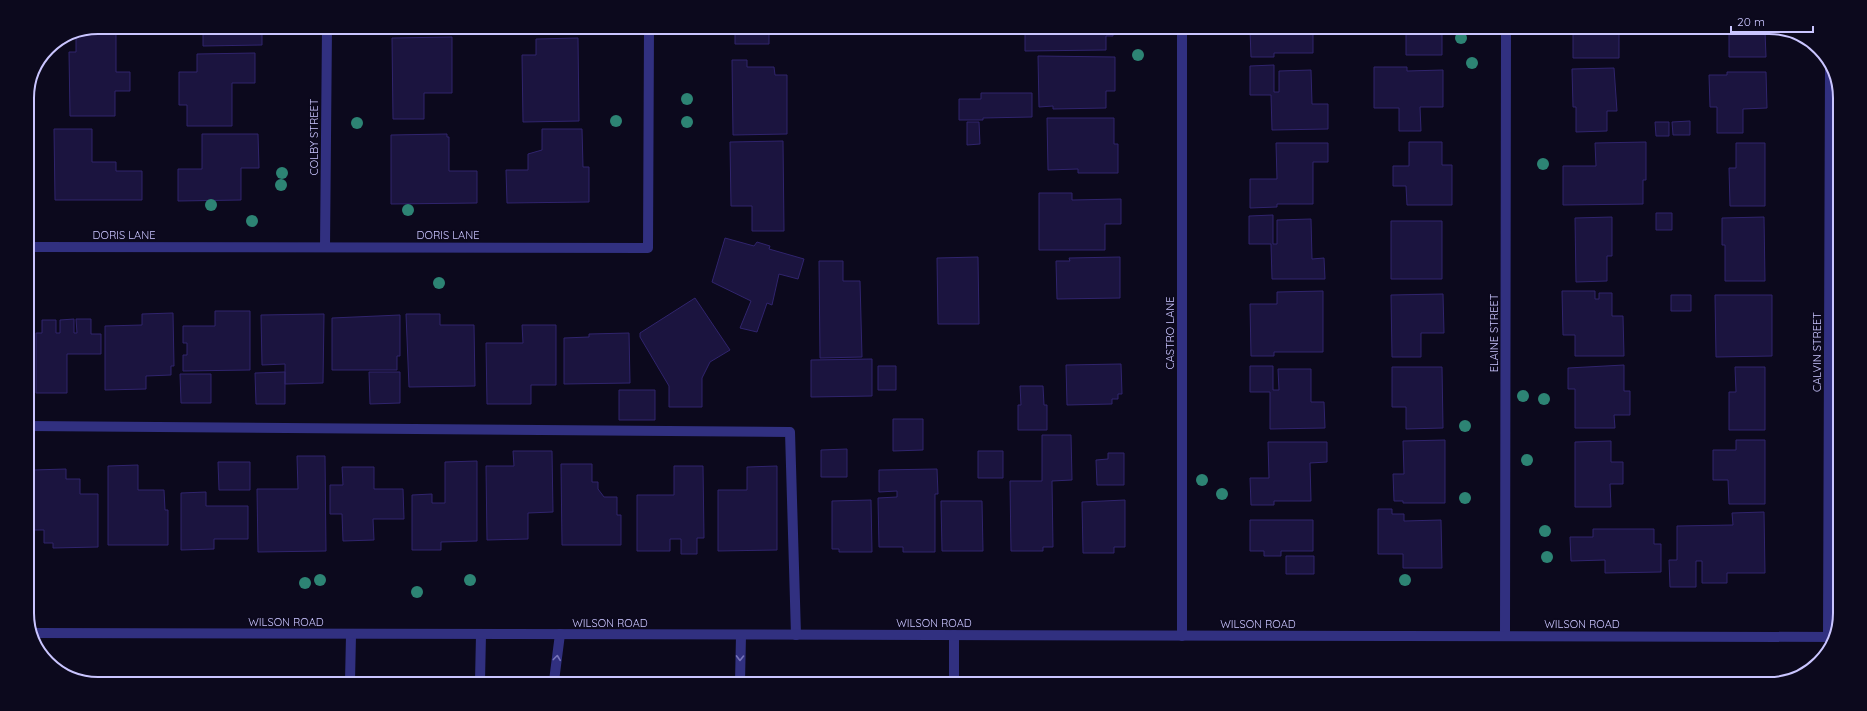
<svg xmlns="http://www.w3.org/2000/svg" width="1867" height="711" viewBox="0 0 1867 711" font-family="Quicksand,sans-serif">
<rect width="100%" height="100%" fill="#0c091d"/>
<path fill="#1b143f" stroke="#30246d" d="M203,27H262V45L203,46Z
M735,28L769,29V44H735Z
M1025,29H1113V36H1106V50L1025,51Z
M1250,30H1313V53H1274V57H1251Z
M1406,30H1442V55H1406Z
M1573,30H1619V58H1573Z
M1729,31H1765L1766,57H1729Z
M76,34H116V72H130V91H115V116H70L69,52H76Z
M452,37V93H424V119H393L392,38Z
M578,38L579,121L523,122L522,55H536V39Z
M255,53V83H232V126H187V105H179V72H197V54Z
M1038,56L1115,57V91H1106V108L1053,109V106L1039,107Z
M732,60H747V67H774L775,75H787V134L733,135Z
M1274,65V92H1279V71L1311,70L1312,104H1328V129L1272,130L1271,95H1250V66Z
M1374,67H1407V71L1443,70V107H1420L1421,131H1399V108H1374Z
M1614,68L1617,111H1607V131L1576,132V107H1573L1572,69Z
M1727,72H1766L1767,108L1743,109V133H1717V107H1710L1709,75H1727Z
M981,93H1032V117L983,118V120H959V99H981Z
M1047,118H1114V144H1118V173H1078V169L1048,170Z
M1690,121V135H1673L1672,122Z
M967,122H979L980,144L967,145Z
M1655,122H1669V136H1656Z
M54,129H92V162H116V171H142V200H55Z
M542,129H582L583,167H589V202L507,203L506,170H528V154L542,150Z
M202,134H258L259,168H241V200L178,201V169H202Z
M447,134V137H449V171H477V203L391,204V135Z
M783,141L784,231H752V206H731L730,142Z
M1409,142H1442V165H1452V205H1407L1406,186H1393V166H1409Z
M1646,142V180H1643V204L1563,205V166H1596L1595,143Z
M1276,143H1328V162H1313V204H1277V207L1250,208V179H1277Z
M1736,143H1765V206H1730L1729,168H1736Z
M1039,193H1072V200L1121,199V224H1105V250H1039Z
M1656,213H1672V230H1656Z
M1273,215V244H1277V220L1311,219L1312,259L1324,258L1325,279H1272L1271,244H1249V216Z
M1612,217V256H1607V281L1576,282L1575,218Z
M1764,217L1765,281H1725V245H1722V218Z
M1391,221H1442V279H1391Z
M725,238L754,246L757,242L770,246L769,249L804,259L798,279L779,274L772,305L767,303L757,332L740,328L751,301L712,282Z
M978,257L979,324H938L937,258Z
M1120,257V298L1057,299L1056,261H1070L1069,258Z
M819,261H843V281H860L862,357L820,358Z
M1323,291V352H1274V356H1251L1250,304H1277V292Z
M1562,291H1595V299H1599V293H1612V316H1623L1624,356H1575V335H1563Z
M1443,294L1444,333H1421V357H1392L1391,295Z
M1671,295H1691V311H1671Z
M1715,295H1772V356L1716,357Z
M695,298L730,350L710,362L702,378V407H669V386L640,337V333Z
M215,311H250V370L183,371V355H187V343H183V326H215Z
M173,313L174,366H171V375L146,376V389L105,390V326L142,325V314Z
M324,314L323,383L285,384V364L262,365L261,315Z
M406,314H440V325H474L475,386L409,387Z
M400,315V356H397V370H332V318Z
M74,319V333H77L76,319H91V334H101V354H67V393H36V333H42V320H56V333H60V320Z
M522,325H556V385H531V404H487L486,343H523Z
M629,333L630,383L564,384V338L589,337V334Z
M872,359V396L811,397V360Z
M1121,364L1122,394H1118V399H1112V404L1067,405L1066,365Z
M1624,365V391H1630V415H1614L1615,428H1575V389H1568V368Z
M878,366H896V390H878Z
M1250,366H1273V390H1279L1278,369H1311V402H1324L1325,428L1270,429V392H1250Z
M1392,367H1442L1443,428L1406,429V407H1392Z
M1735,367H1765V430H1729V392H1736Z
M285,372V404H256L255,373Z
M369,372H400V403L370,404Z
M180,374H211V403H181Z
M1020,386H1043L1044,405H1047V430H1018V405H1021Z
M619,390H655V420H619Z
M893,419H923V450L893,451Z
M1042,435H1071L1072,480L1052,481L1053,547H1043V551H1011L1010,481H1042Z
M1445,440V503H1403V501H1394L1393,474H1404L1403,441Z
M1736,440H1765V504H1729L1728,480H1713V450H1736Z
M1611,441V462H1623V484H1610L1611,507H1575V442Z
M1268,442H1327V462L1310,463L1311,501H1274V505H1251L1250,478H1269Z
M847,449V477H821V450Z
M513,451H552L553,512L528,513V539L487,540L486,466H514Z
M978,451H1003V478H978Z
M1108,453H1124V485H1097L1096,460L1108,459Z
M297,456H325L326,551L258,552L257,489H298Z
M477,461V541L441,542V550H412V495L432,494V503H445V462Z
M218,462H250V490H219Z
M561,464H592V482H598V489L604,497H617V515H621V545H562Z
M138,465V490H164L165,510H168V545H108V466Z
M674,466H703L704,538H697V554H681V539H670V551H637V495H674Z
M777,466V550L718,551V490H747V467Z
M342,467H374V489H403L404,519H373L374,540L343,541L342,514H330V485H343Z
M66,469V479H80V494H98V547L53,548V543H44V530H34L33,470Z
M937,469L938,494H935V552H903V547H879L878,498L897,497V491L879,492V470Z
M206,492V506H248V539H214V549L181,550V493Z
M871,500L872,552H839V549H832V501Z
M1125,500V547H1114V553H1083L1082,502Z
M941,501H982L983,551H942Z
M1378,509H1392V514H1404V521L1441,520L1442,568H1403V554H1378Z
M1764,512L1765,573H1727V583H1702V561H1696V587H1670L1669,560H1677V526L1733,525L1732,513Z
M1250,520H1313V551H1281V556H1264V551H1250Z
M1593,529H1654V544H1661V572L1605,573V560L1571,561L1570,537H1593Z
M1286,556H1314V574H1286Z"/>
<g fill="none" stroke-linecap="round" stroke-linejoin="round">
<path stroke="#313080" stroke-width="10" d="M27,426L790,432L796,635
M350,681L351,635
M480,681L481,634
M554,681L560,634
M740,682L741,635"/>
<path stroke="#313080" stroke-width="10" d="M27,247L648,248L649,28
M325,247L327,28
M954,635V682
M1182,636V29
M1505,636L1506,30
M1828,637L1830,66"/>
<path stroke="#313080" stroke-width="10" d="M33,633L1835,637"/>
</g>
<g fill="#2d8474">
<circle cx="1461" cy="38" r="6"/>
<circle cx="1138" cy="55" r="6"/>
<circle cx="1472" cy="63" r="6"/>
<circle cx="687" cy="99" r="6"/>
<circle cx="616" cy="121" r="6"/>
<circle cx="687" cy="122" r="6"/>
<circle cx="357" cy="123" r="6"/>
<circle cx="1543" cy="164" r="6"/>
<circle cx="282" cy="173" r="6"/>
<circle cx="281" cy="185" r="6"/>
<circle cx="211" cy="205" r="6"/>
<circle cx="408" cy="210" r="6"/>
<circle cx="252" cy="221" r="6"/>
<circle cx="439" cy="283" r="6"/>
<circle cx="1523" cy="396" r="6"/>
<circle cx="1544" cy="399" r="6"/>
<circle cx="1465" cy="426" r="6"/>
<circle cx="1527" cy="460" r="6"/>
<circle cx="1202" cy="480" r="6"/>
<circle cx="1222" cy="494" r="6"/>
<circle cx="1465" cy="498" r="6"/>
<circle cx="1545" cy="531" r="6"/>
<circle cx="1547" cy="557" r="6"/>
<circle cx="320" cy="580" r="6"/>
<circle cx="470" cy="580" r="6"/>
<circle cx="1405" cy="580" r="6"/>
<circle cx="305" cy="583" r="6"/>
<circle cx="417" cy="592" r="6"/>
</g>
<defs><path id="oneway-chevron" d="M-2-3.5L2.5 0L-2 3.5" fill="none" stroke-width="1.6" stroke-linecap="round" stroke-linejoin="round"/></defs>
<g stroke="#7673b9">
<use href="#oneway-chevron" transform="translate(557 658) rotate(-83)"/>
<use href="#oneway-chevron" transform="translate(740 658) rotate(91)"/>
</g>
<g text-anchor="middle" dominant-baseline="central" stroke-width="3" stroke-linejoin="round" paint-order="stroke">
<g font-size="11" fill="#cac5ff" stroke="#0c091d">
<text transform="translate(314 137) rotate(-90)">COLBY STREET</text>
<text x="124" y="235">DORIS LANE</text>
<text x="448" y="235">DORIS LANE</text>
<text transform="translate(1170 333) rotate(-90)">CASTRO LANE</text>
<text transform="translate(1494 333) rotate(-90)">ELAINE STREET</text>
<text transform="translate(1817 352) rotate(-90)">CALVIN STREET</text>
<text x="286" y="622">WILSON ROAD</text>
<text x="610" y="623">WILSON ROAD</text>
<text x="934" y="623">WILSON ROAD</text>
<text x="1258" y="624">WILSON ROAD</text>
<text x="1582" y="624">WILSON ROAD</text>
</g>
</g>
<path d="M0 0H1867V711H0ZM98 34H1769A64 64 0 0 1 1833 98V613A64 64 0 0 1 1769 677H98A64 64 0 0 1 34 613V98A64 64 0 0 1 98 34Z" fill="#0c091d" fill-rule="evenodd"/>
<path fill="none" stroke="#cac5ff" stroke-width="2" d="M98 34H1769A64 64 0 0 1 1833 98V613A64 64 0 0 1 1769 677H98A64 64 0 0 1 34 613V98A64 64 0 0 1 98 34Z"/>
<path d="M1731 26v6h82v-6" fill="none" stroke="#cac5ff" stroke-width="2"/>
<text x="1737" y="26" font-size="12" fill="#cac5ff" stroke="#0c091d" stroke-width="3" paint-order="stroke">20 m</text>
</svg>
